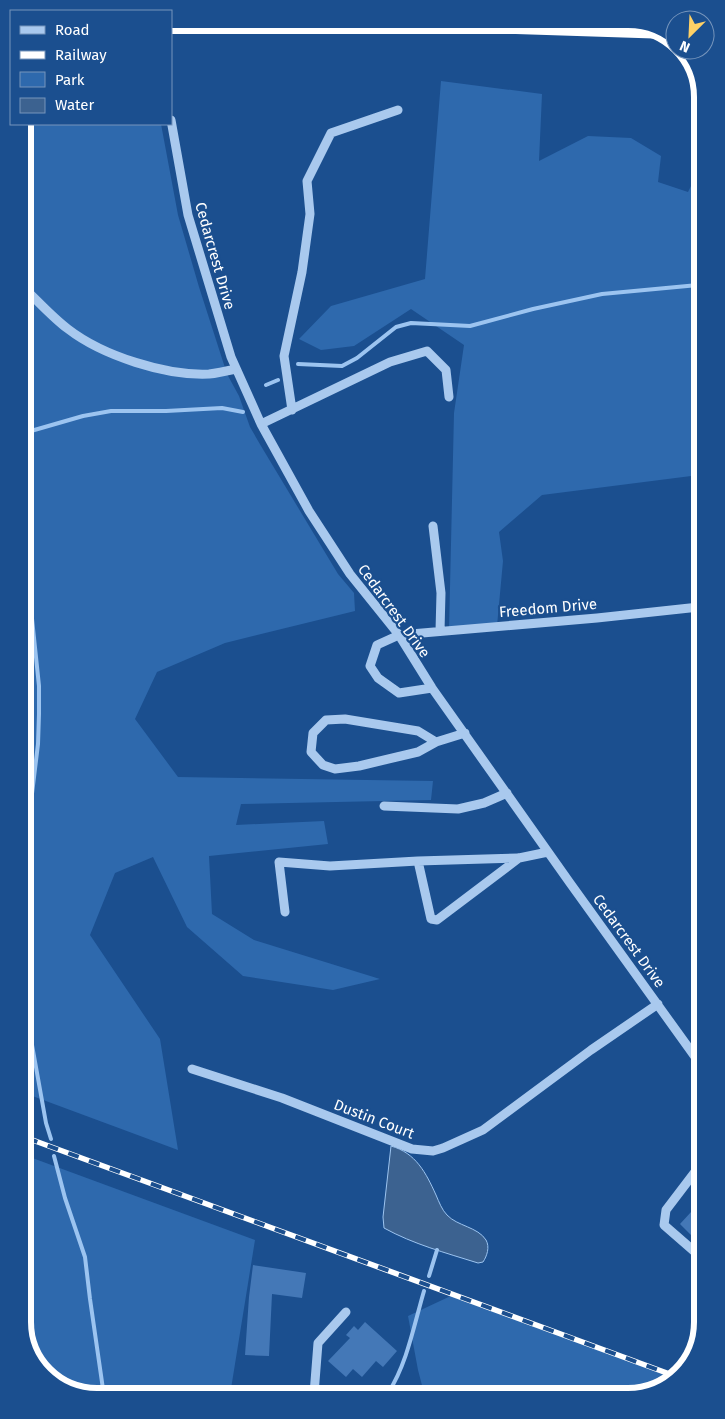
<svg xmlns="http://www.w3.org/2000/svg" width="725" height="1419" viewBox="0 0 725 1419" font-family="'Fira Sans',sans-serif">
<rect width="100%" height="100%" fill="#1b4f8f"/>
<path fill="#2e69ad" d="M441,81L542,94L539,161L588,136L631,138L661,156L658,182L688,192L697,174L699,475L542,495L499,532L503,561L497,626L449,631L454,413L464,345L411,309L354,346L321,350L299,339L331,306L425,279Z
M23,124H161L178,215L199,287L227,374L239,396L250,427L261,446L338,574L354,593L355,611L225,643L157,672L135,719L178,777L433,781L431,800L241,804L236,825L324,821L328,844L209,856L212,914L254,940L380,979L333,990L243,976L187,927L153,857L115,873L90,935L160,1039L178,1150L27,1094Z
M27,1156L255,1240L230,1395L93,1396L56,1384L40,1365L28,1287Z
M455,1294L675,1376L656,1391L424,1393L418,1370L408,1316Z"/>
<path fill="#3c6290" stroke="#9cc4f0" d="M391,1146C416,1153 426,1173 436,1195C439,1202 442,1210 447,1215C457,1226 478,1227 486,1240C490,1247 487,1256 483,1262L478,1263C446,1253 413,1244 384,1228L383,1217Z"/>
<g fill="none" stroke-linecap="round" stroke-linejoin="round">
<path stroke="#9cc4f0" stroke-width="4" d="M298,364L342,366L357,358L396,327L411,323L470,326L533,309L602,294L698,285
M266,385L278,380
M24,433L83,416L111,411H166L222,408L243,412
M25,581L29,590L39,686V714L38,744L27,835L28,891L26,931
M27,1017L46,1123L51,1139
M54,1156L65,1198L85,1257L90,1299L104,1396
M429,1276L437,1250
M388,1393C407,1364 414,1325 424,1291"/>
</g>
<path fill="#4478b7" d="M702,1200V1227L693,1237L680,1224Z
M253,1265L306,1273L302,1298L272,1294L269,1356L245,1355L249,1297Z
M365,1322L397,1351L383,1367L376,1361L362,1377L353,1369L346,1377L328,1361L350,1338L346,1335L354,1326L358,1330Z"/>
<g fill="none" stroke-linecap="round" stroke-linejoin="round">
<path stroke="#a9c9ee" stroke-width="9" d="M171,120L188,215L231,357L261,424L309,511L350,574L399,635L432,688L570,883L701,1065
M23,287C38,301 52,317 68,329C103,356 166,376 209,374C218,373 227,371 236,369
M292,410L284,356L302,272L310,214L307,181L331,133L398,110
M261,424L390,362L427,351L446,370L449,397
M433,526L441,593L440,631
M432,688L399,693L378,678L370,666L377,645L399,635L597,618L699,607
M436,742L418,731L345,719L326,720L313,733L311,752L323,765L335,769L359,766L418,752L436,742L465,733
M384,806L458,809L484,803L507,793
M418,861L518,858
M285,912L279,862L330,866L418,861L431,919L437,920L519,858L548,852
M192,1069L282,1098L412,1149L433,1151L443,1148L483,1130L591,1050L658,1004
M702,1150L701,1164L666,1210L664,1225L695,1252L702,1256
M314,1394L318,1343L346,1312"/>
<path stroke="#fff" stroke-width="15" d="M409,23L654,31"/>
<g stroke="#fff" stroke-width="5.5">
<path id="rail" d="M27,1138L675,1376"/>
</g>
<use href="#rail" stroke="#1b4f8f" stroke-width="4" stroke-dasharray="11" stroke-linecap="butt"/>
</g>
<g text-anchor="middle" dominant-baseline="central" stroke-width="4.5" stroke-linejoin="round" paint-order="stroke">
<g font-size="15" fill="#fff" stroke="#1b4f8f">
<text transform="translate(215 256) rotate(74)">Cedarcrest Drive</text>
<text transform="translate(548 608) rotate(-5)">Freedom Drive</text>
<text transform="translate(394 611) rotate(54)">Cedarcrest Drive</text>
<text transform="translate(629 941) rotate(54)">Cedarcrest Drive</text>
<text transform="translate(374 1119) rotate(21)">Dustin Court</text>
</g>
</g>
<path d="M0 0H725V1419H0ZM97 31H628A66 66 0 0 1 694 97V1322A66 66 0 0 1 628 1388H97A66 66 0 0 1 31 1322V97A66 66 0 0 1 97 31Z" fill="#1b4f8f" fill-rule="evenodd"/>
<path fill="none" stroke="#fff" stroke-width="6" d="M97 31H628A66 66 0 0 1 694 97V1322A66 66 0 0 1 628 1388H97A66 66 0 0 1 31 1322V97A66 66 0 0 1 97 31Z"/>
<rect x="10" y="10" width="162" height="115" fill="#1b4f8f" stroke="#7695bc"/>
<rect x="20" y="26" width="25" height="8" fill="#a9c9ee" stroke="#7695bc"/>
<text x="55" y="35" font-size="15" fill="#ffffff">Road</text>
<rect x="20" y="51" width="25" height="8" fill="#ffffff" stroke="#7695bc"/>
<text x="55" y="60" font-size="15" fill="#ffffff">Railway</text>
<rect x="20" y="72" width="25" height="15" fill="#2e69ad" stroke="#7695bc"/>
<text x="55" y="85" font-size="15" fill="#ffffff">Park</text>
<rect x="20" y="98" width="25" height="15" fill="#3c6290" stroke="#7695bc"/>
<text x="55" y="110" font-size="15" fill="#ffffff">Water</text>
<g transform="translate(690 35) rotate(204)"><circle r="24" fill="#1b4f8f" stroke="#7695bc"/>
<path d="M0-4L9 19L0 12L-9 19Z" fill="#ffd166"/>
<text y="-8" font-size="14" font-weight="bold" text-anchor="middle" fill="#ffffff">N</text>
</g>
</svg>
